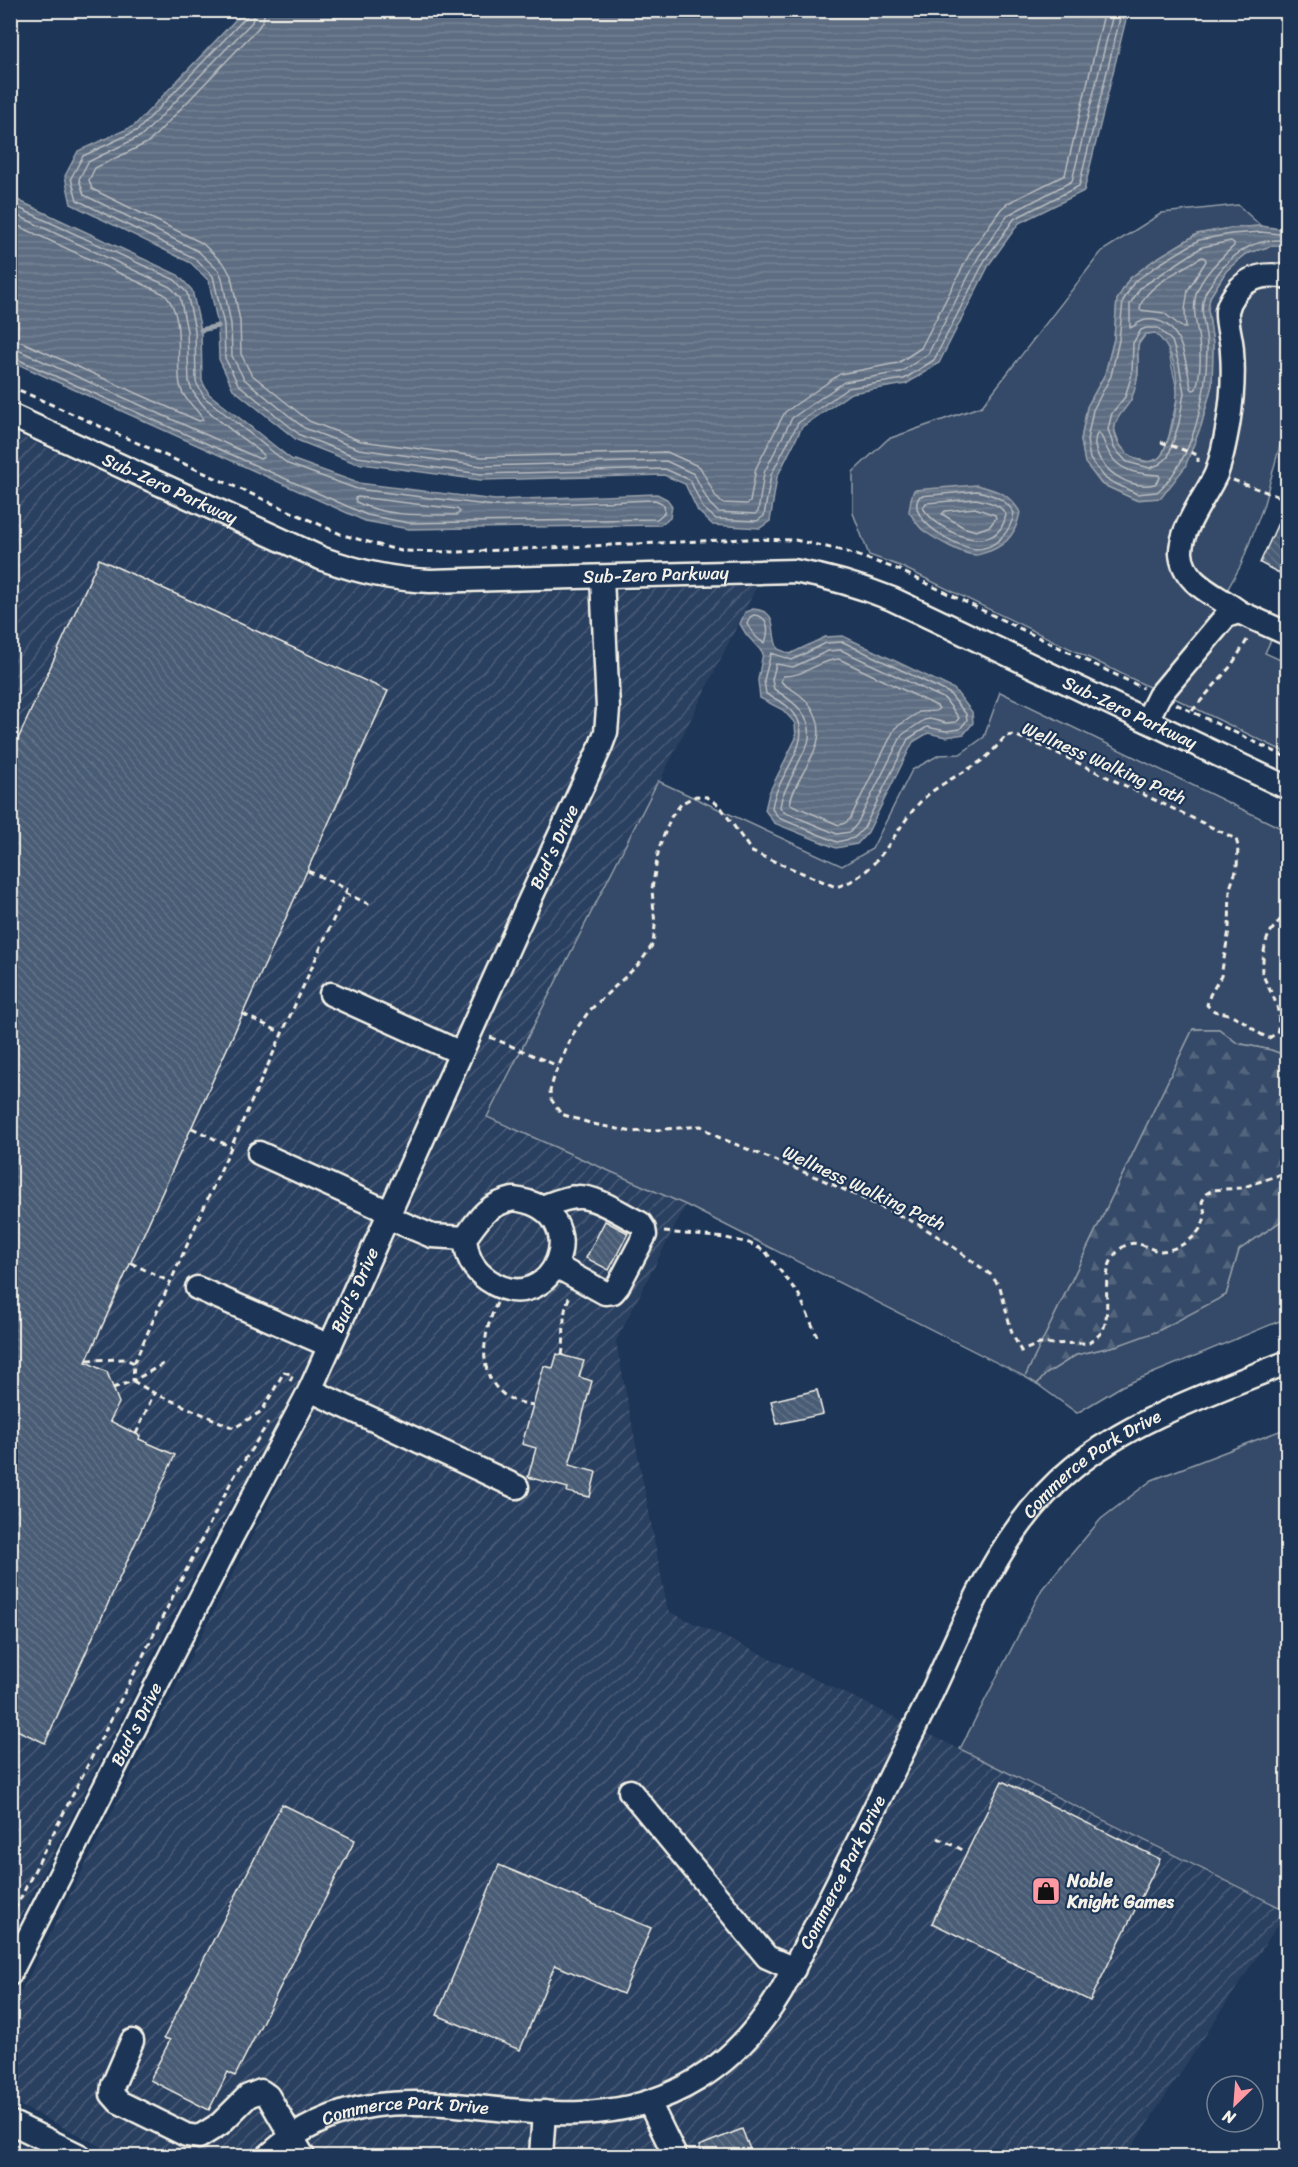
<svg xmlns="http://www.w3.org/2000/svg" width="1298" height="2167" viewBox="0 0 1298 2167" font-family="Sriracha,sans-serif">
<defs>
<pattern id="industrial-furrows" width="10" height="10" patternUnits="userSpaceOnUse" patternTransform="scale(1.5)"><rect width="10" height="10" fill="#2a4060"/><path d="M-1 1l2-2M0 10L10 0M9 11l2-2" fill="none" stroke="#4a5c77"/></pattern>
<pattern id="forest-firs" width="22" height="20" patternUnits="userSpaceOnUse" patternTransform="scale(1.5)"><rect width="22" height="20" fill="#354a67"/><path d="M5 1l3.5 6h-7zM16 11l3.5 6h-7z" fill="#53657d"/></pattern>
<pattern id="water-rules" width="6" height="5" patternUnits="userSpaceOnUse" patternTransform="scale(1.5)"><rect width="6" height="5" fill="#5e6d82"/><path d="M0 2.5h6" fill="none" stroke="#768294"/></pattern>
<pattern id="building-back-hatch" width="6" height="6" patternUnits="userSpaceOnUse" patternTransform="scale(1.5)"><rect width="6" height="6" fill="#485b74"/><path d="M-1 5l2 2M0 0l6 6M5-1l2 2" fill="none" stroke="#637388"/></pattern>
</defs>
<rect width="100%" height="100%" fill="#1d3557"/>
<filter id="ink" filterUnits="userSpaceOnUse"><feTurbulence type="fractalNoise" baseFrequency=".0167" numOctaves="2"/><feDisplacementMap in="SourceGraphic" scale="12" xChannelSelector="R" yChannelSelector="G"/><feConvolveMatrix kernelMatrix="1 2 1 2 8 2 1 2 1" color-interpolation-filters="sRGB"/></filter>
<g filter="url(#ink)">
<path fill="#2a4060" d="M11,2139L13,2141L44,2156H11Z"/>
<path fill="url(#industrial-furrows)" d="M11,432L330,576L404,592H590L595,715L588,748L290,1406L215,1532L11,1937Z
M757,586L660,781L488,1117L686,1205L616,1341L668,1611L862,1701L1287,1911L1126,2156H120L11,2101L10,2013L276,1489L615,745L622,710L616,591Z"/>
<path fill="#354a67" stroke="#949ea8" stroke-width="1.5" d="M1238,205L1261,226L1231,228L1197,234L1154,260L1129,279L1117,300L1114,339L1105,374L1087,407L1081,440L1085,462L1101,484L1136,500L1201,426L1212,385L1213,344L1208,309L1210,297L1226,271L1245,254L1271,246H1287V420L1263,507L1241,565L1216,610L1151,688L900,566L869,555L853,513V472L888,439L982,406L1102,251L1162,213Z
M1155,333L1167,344L1178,394L1169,436L1162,455L1157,460L1150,462L1131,458L1120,445L1114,429L1118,415L1131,400L1138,375V345L1146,334Z
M1236,623L1271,640L1265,653L1287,663V753L1174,698L1228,626Z
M1000,692L1287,831V1056L1271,1050L1237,1043L1219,1029H1193L1025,1377L686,1205L487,1117L658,781L842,866L872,849L912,770L939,755L960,754L984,737Z
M1287,1217V1318L1122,1386L1077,1413L1037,1384L1046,1374L1076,1355L1119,1345L1226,1295L1239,1250Z
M1287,1428L1288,1910L1287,1911L960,1749L1042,1589L1101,1519L1152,1480Z"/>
<path fill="url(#forest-firs)" stroke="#949ea8" stroke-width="1.5" d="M1193,1029H1219L1237,1043L1271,1050L1287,1056V1217L1239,1250L1226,1295L1158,1331L1119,1345L1076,1355L1046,1374L1037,1384L1025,1377Z"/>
<path fill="url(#water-rules)" stroke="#9aa2ab" stroke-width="1.5" fill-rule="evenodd" d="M244,11V10L1128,11L1084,191L1019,223L990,263L939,363L906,384L851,393L802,427L777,477L770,521L760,528L713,525L698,511L685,484L664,475L481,480L355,463L297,440L233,389L219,359L218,326L209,281L191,263L71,204L65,176L78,151L134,126Z
M11,197L178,275L192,290L201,330L202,381L209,394L291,459L358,483L495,500L657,494L667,499L672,506L670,518L660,525L409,529L365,521L11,361Z
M1261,226L1287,230V246H1271L1245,254L1226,271L1210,297L1208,310L1213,344L1212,385L1201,426L1185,467L1161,498L1136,500L1102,484L1085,463L1081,440L1087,407L1105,374L1114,339L1117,300L1129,279L1154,260L1197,234L1231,228ZM1155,333C1184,358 1180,407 1168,440C1165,446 1164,456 1157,459C1139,470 1111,445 1115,426C1117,414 1127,409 1131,399C1136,389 1138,375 1138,364C1138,358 1137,350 1138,345C1139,341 1143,337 1146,334Z
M977,485C999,491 1008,493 1020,512C1016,532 1009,543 990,551C986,552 980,555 976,555C963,555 935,539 924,531C918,527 914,518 909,512L911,499L914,490Z
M753,609C781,611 769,632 778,649L790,654L825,637L843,636L954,689L972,712L973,723L964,734L946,737L928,733L913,742L868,832L857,844L836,848L774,823L765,810L769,793L796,738L795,723L783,710L760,698L758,680L763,653L746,634L740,624L745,612Z"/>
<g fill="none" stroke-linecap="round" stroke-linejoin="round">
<path stroke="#b8bcbf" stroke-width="1.5" d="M248,10L246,17L138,130L83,156L71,178L77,200L194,258L213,276L224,325L225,358L238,384L300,435L357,457L481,474L665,469L690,480L703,508L716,519L757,521L764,516L771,475L798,423L848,388L904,379L934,360L985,260L1014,219L1079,186L1122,10
M255,10L252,22L143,135L88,162L79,179L84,195L198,251L219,271L222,278L231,324L232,356L244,379L304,428L359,449L482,466L666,461L694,474L709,503L718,512L755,514L758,512L764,473L792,418L844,382L901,372L928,354L979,256L1008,215L1072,181L1114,10
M265,10L263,20L258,28L149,142L95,168L89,180L92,189L202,243L225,265L231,276L240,321L241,354L251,374L309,421L361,441L482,457L667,452L700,467L716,497L722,503L747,504L750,502L756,468L785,412L840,374L898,363L921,348L971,251L1001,209L1008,203L1065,175L1105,10
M10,204L175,280L187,293L195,330L196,382L204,397L288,464L357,489L495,506L655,500C663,503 666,505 664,513L657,519L409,523L367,515L10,356
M10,212L170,287L180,297L187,331L189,382C195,408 242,437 263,454L264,457L260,459L18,350L10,349
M10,222L164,294C186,314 175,358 180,385C183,401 199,409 203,420L199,421L22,342L10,340
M1261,232L1279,234L1283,238L1280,240C1251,239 1228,257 1213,281C1210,286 1205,291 1204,297C1199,314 1207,330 1207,347C1207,394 1194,460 1157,492L1137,494L1106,479L1090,459L1087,440L1093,410L1111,376L1119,340L1123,301L1134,282L1158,265L1199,240L1231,234Z
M1231,241L1234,243V246C1220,259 1202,275 1196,294C1192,310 1197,326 1199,341C1201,356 1200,375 1196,389L1193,390L1191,388C1186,363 1182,316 1146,320C1139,321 1135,326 1130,328V304L1140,288L1202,247Z
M1202,257L1205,258L1206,261L1188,290L1185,310L1186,328H1183L1164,313L1140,310C1140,289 1185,267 1202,257Z
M1146,328H1158L1172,341L1179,364L1184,393L1179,423L1168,457L1160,464L1150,468L1127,462L1114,448L1108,429L1112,413L1125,397L1132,374L1133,343L1141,330Z
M1098,432C1103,437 1104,443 1107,449C1117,472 1138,474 1159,475L1160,478L1155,484C1130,490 1100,471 1095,446C1094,440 1095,437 1098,432Z
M977,491C993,495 1005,498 1014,513C1011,531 996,549 976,549C957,548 903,518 920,496Z
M358,497L457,509L460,512L457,515C423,515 387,517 356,502L355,498Z
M976,499C988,502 1000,503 1006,515C997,560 939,533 923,508L926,503Z
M975,508L995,515L996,518L990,526L976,531L963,527L942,514L945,511Z
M754,615C770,616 769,632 765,643C757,641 751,631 747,624L750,617Z
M843,642L949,693L966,714L967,720L960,729L946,731L927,727L908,739L864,828L854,838L837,842L779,818L772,809C775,773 824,737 787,706C781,701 773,698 766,694L764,680L771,653L792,660L826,643Z
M841,650L945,699L959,718L956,722L946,723L930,719L924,720L902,735L857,824L850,832L837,834L784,812L780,807L782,797L808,743C815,716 794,702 774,689L772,680L776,664L793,667L828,651Z
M839,659L937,706L939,708L936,711L919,712L895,728L850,819L845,823L839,825L790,804C795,773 832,746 814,712C811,705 802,696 796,692C790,688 784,686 781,681L783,676C804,677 819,660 839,659Z"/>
<path stroke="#9aa2ab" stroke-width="5" d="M201,330L218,326"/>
</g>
<path fill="url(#building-back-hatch)" stroke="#f4f1e8" stroke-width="1.5" d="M1287,503V577L1260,563Z
M99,559L388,691L86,1362L107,1372L119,1403L110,1421L140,1436L139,1439L175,1455L45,1743L10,1727V757Z
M605,1221L628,1233L609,1270L586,1258Z
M557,1354L584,1361L579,1377L592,1381L569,1465L596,1472L590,1497L567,1492L568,1488L528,1477L536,1448L522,1444L544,1366L553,1368Z
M817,1390L823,1414L777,1424L771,1401Z
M1002,1781L1160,1859L1090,2001L932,1923Z
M282,1804L355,1840L235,2076L228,2072L209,2110L150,2080L170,2040L164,2038Z
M499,1865L651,1928L623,1994L555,1965L520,2050L437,2015Z
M742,2129L753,2157H704L699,2146Z"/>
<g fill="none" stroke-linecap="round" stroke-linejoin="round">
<g stroke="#f4f1e8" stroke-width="27">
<g id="minor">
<path id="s1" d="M10,415L323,559C360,572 390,579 430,581L794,571C829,577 860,586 892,599L1288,788"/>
<path d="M1239,612C1218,595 1183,585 1181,553C1180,529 1206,496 1216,474C1222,459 1225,441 1228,425C1232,401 1234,376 1232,352C1232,339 1226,324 1227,311C1228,306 1232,298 1235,294C1247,276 1267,273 1288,277"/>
<path d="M1147,720L1159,696L1226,616L1239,612L1288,634"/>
<path d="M331,994L461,1053"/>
<path d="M259,1153L389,1212"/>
<path d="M513,1199C601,1209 552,1325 488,1280C472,1269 467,1257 465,1238C480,1217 487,1205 513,1199Z"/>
<path d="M542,1207C553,1203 566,1197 578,1197C596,1196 623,1215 640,1223L644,1229L645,1235L618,1286L613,1292L605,1293L556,1266"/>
<path d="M387,1217L432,1236L465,1238"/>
<path d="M197,1288L330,1346"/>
<path d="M310,1390L517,1487"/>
<path d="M630,1791L767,1957L794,1969"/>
<path id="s2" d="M10,1974L231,1538L310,1390L527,906L600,748L606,732L608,709L602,577"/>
<path d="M132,2041L113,2085L112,2094L119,2102L186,2135L199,2137L220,2124L248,2096L261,2091L268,2096L303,2156"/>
<path d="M649,2102L675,2156"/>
<path d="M10,2122L80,2156"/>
<path id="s3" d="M268,2156C365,2068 468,2117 581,2113C669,2110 736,2067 781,1992C831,1899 877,1803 924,1709C965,1624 998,1529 1073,1468C1132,1419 1217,1391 1288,1362"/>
<path d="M541,2156L544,2112"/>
</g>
</g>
<path stroke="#f4f1e8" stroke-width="3" stroke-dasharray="6 4.5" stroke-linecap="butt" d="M10,386L343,535L401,551L457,552L746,539L795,540L844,551L897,569L1143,688
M1161,442L1195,454L1198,455V462
M1233,480L1280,497
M1176,704L1288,758
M1192,711L1231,666L1249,637
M345,893L371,905
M1288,912C1270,930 1265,936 1263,961C1262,966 1261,971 1263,975C1272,997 1283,1007 1277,1033L1269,1038C1254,1033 1244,1018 1228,1014C1217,1011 1216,1014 1207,1005L1210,995L1221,976L1229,930L1230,888L1237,868L1238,846L1236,839L1051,750L1014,735L1006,736C999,743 992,753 984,759C963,774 941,782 922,800C893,830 880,875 836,887L752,852L720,806L707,797L696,796L682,803L671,817L659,848L652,889L655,926L653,944L640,963L589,1011L573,1034L555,1074L550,1091L551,1099L561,1114L593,1124L633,1132L701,1126L718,1137L823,1180L918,1224L948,1243L991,1275L1000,1287L1012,1333L1021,1351L1039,1344L1089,1343C1094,1339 1100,1335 1103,1330C1114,1303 1094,1264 1126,1245C1138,1239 1150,1251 1161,1251C1180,1250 1203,1235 1205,1215C1205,1211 1203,1206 1202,1202L1206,1194L1212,1190L1241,1188L1288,1172
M243,1014L282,1033
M490,1037L558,1066
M192,1128L231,1147
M664,1232L726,1238L749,1243L765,1251L799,1295L817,1336
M131,1263L170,1282
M497,1303C484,1330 475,1372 503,1394C511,1401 523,1403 533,1405
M562,1355C566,1335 560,1315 570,1296
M87,1360L126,1359L134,1363
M163,1364L133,1381L134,1363L347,889L308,871
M113,1388L133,1381L154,1393L234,1428L262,1411L284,1372L293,1375L288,1385
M136,1434L154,1393
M938,1838L967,1852
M10,1919L208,1527L232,1480L268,1423
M10,2152L19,2156"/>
<use href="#minor" stroke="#1d3557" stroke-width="22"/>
</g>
</g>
<defs>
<g id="shop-square" transform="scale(1.5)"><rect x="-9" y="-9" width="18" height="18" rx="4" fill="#ff9aa2" stroke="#1d3557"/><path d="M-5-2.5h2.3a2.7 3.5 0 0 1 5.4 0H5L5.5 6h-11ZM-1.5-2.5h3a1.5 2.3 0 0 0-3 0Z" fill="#111"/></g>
</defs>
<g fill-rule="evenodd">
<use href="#shop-square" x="1046" y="1891"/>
</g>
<g text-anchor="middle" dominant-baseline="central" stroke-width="4.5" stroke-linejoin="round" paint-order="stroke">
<g font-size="18" fill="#f4f1e8" stroke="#1d3557">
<text stroke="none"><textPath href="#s1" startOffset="176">Sub-Zero Parkway</textPath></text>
<text stroke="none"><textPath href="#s1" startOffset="680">Sub-Zero Parkway</textPath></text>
<text stroke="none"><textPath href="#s1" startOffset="1184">Sub-Zero Parkway</textPath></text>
<text transform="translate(1104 763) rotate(24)">Wellness Walking Path</text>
<text stroke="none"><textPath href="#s2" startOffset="1252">Bud's Drive</textPath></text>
<text transform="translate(864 1188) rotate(25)">Wellness Walking Path</text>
<text stroke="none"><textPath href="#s2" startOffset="766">Bud's Drive</textPath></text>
<text stroke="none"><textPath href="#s3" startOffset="1192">Commerce Park Drive</textPath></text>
<text stroke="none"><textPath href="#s2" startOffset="280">Bud's Drive</textPath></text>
<text stroke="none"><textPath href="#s3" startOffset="706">Commerce Park Drive</textPath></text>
<text stroke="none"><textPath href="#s3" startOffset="150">Commerce Park Drive</textPath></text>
</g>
<g font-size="18" font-weight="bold" fill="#f4f1e8" stroke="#1d3557" text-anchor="start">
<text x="1067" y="1881">Noble<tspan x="1067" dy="21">Knight Games</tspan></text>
</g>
</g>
<rect width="1298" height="2167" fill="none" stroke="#1d3557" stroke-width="36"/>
<rect x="18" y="18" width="1262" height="2131" fill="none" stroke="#f4f1e8" stroke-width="2" filter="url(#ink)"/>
<g transform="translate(1235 2104) rotate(205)"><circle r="28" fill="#1d3557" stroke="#738091" stroke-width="1.5"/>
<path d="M0-4.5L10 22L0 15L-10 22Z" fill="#ff9aa2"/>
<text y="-9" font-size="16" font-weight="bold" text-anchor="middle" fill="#f4f1e8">N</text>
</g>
</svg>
